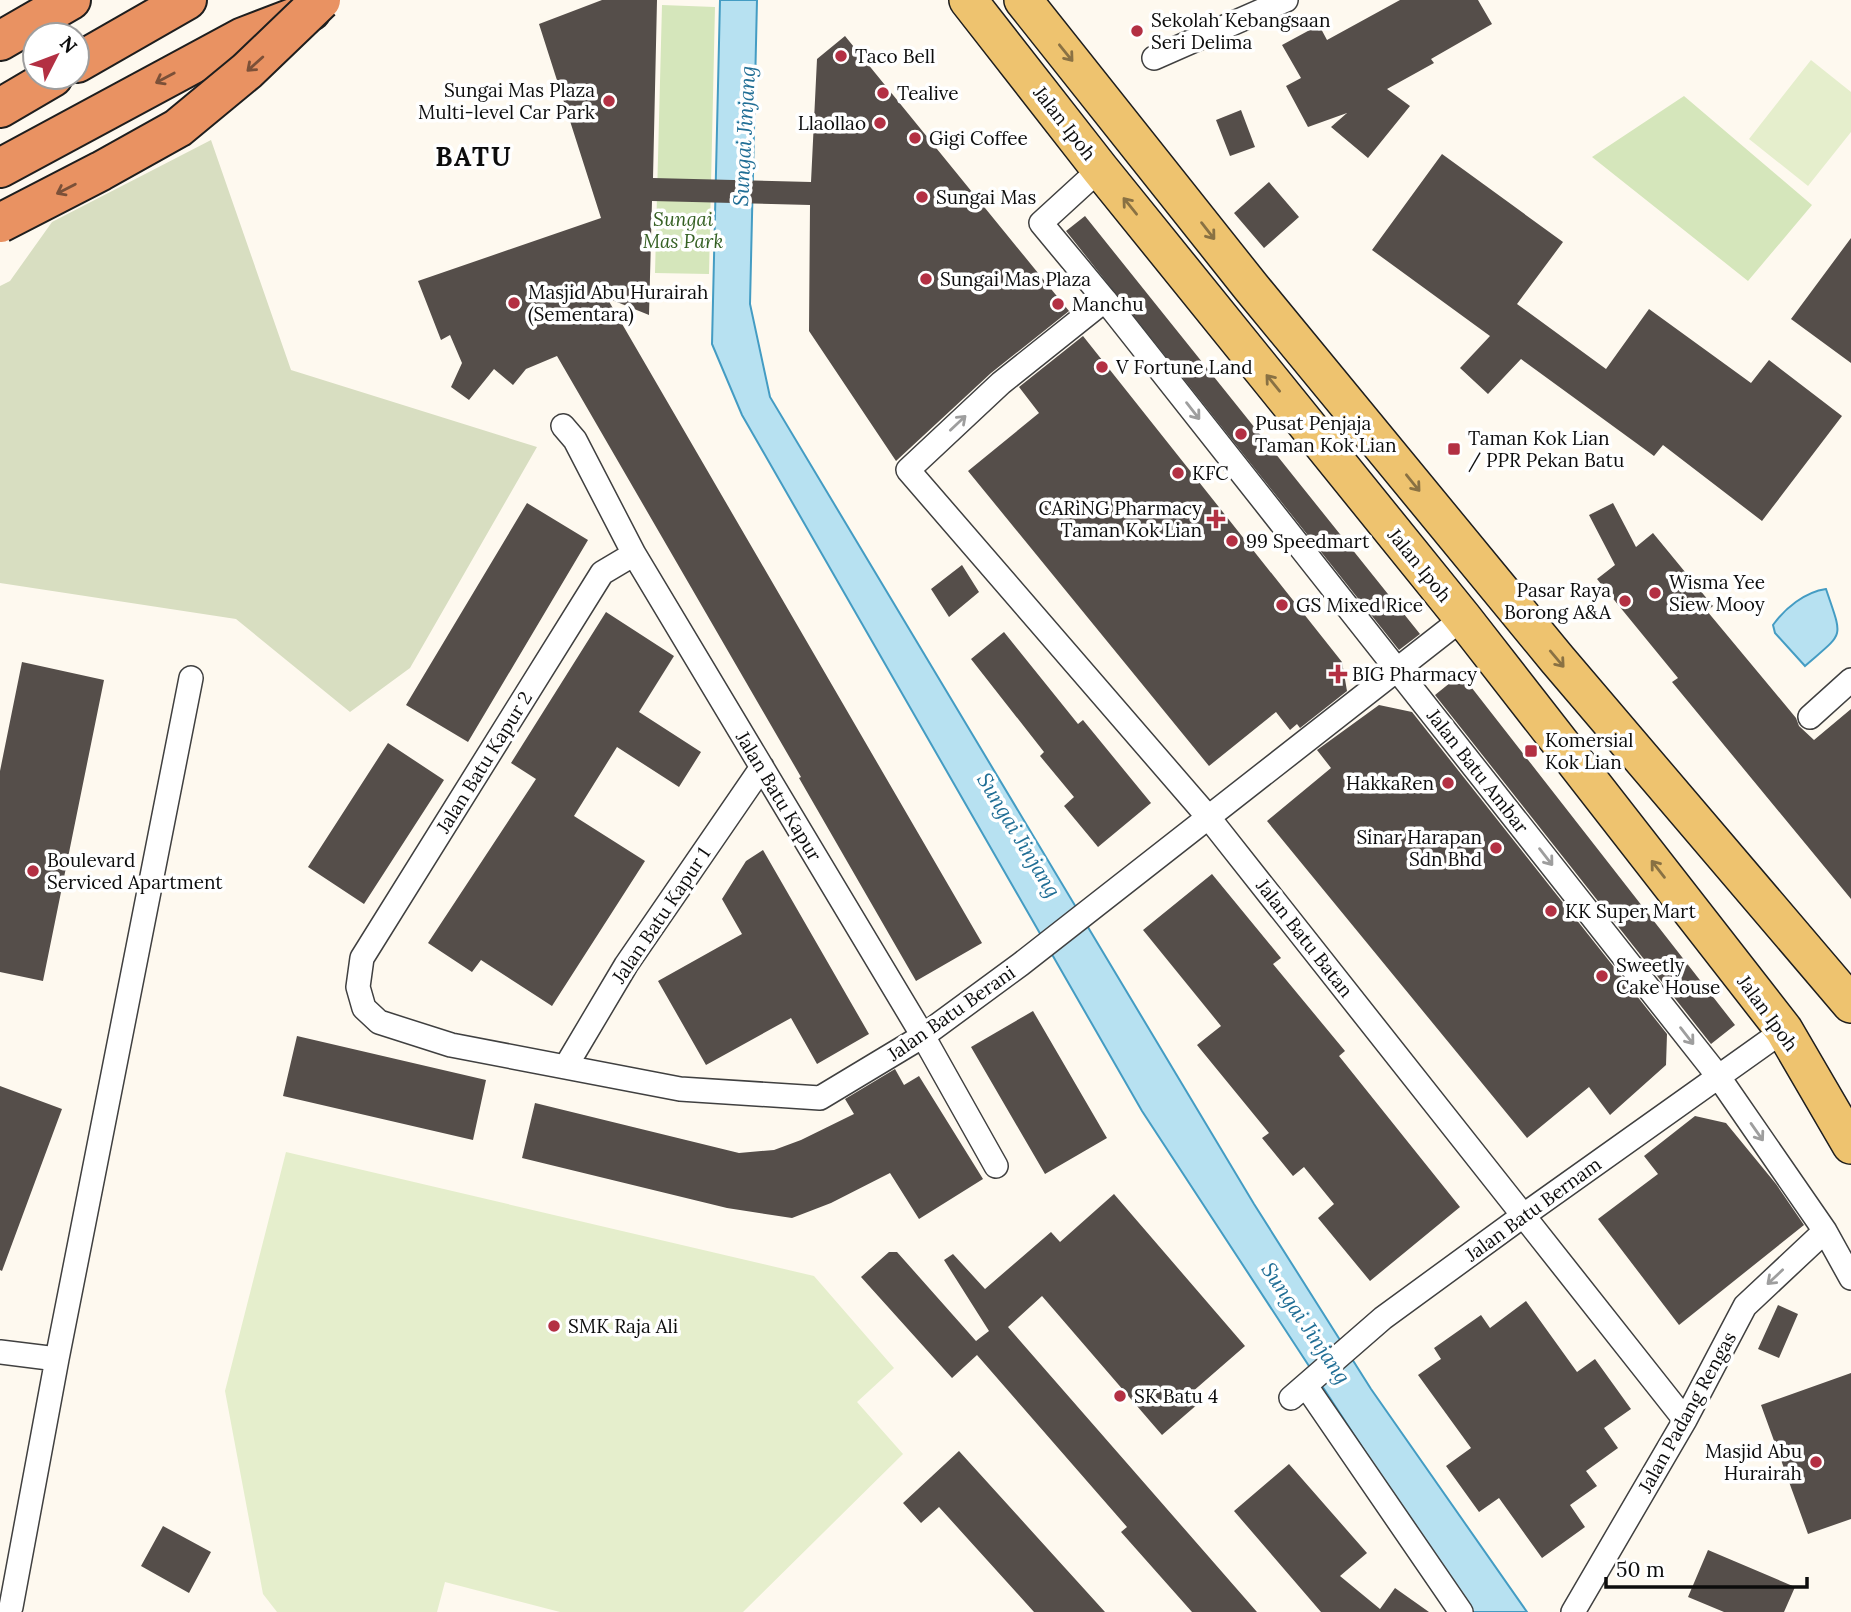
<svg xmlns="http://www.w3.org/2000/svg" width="1851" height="1612" viewBox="0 0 1851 1612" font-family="Lora,serif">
<rect width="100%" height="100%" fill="#fef9ef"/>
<path fill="#d5e6bb" d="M662,5L715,7L709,274L655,273Z
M1684,96L1812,205L1748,281L1592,157Z"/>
<path fill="#d8dec1" d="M211,140L291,370L537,447L410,668L350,712L236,619L0,583V286L10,281L52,222Z"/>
<path fill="#e5eecc" d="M1811,60L1851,92V132L1808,186L1749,139Z
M286,1152L814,1276L894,1368L857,1402L903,1454L743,1612H560L445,1582L437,1612H277L263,1594L225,1391Z"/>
<path fill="#b7e1f1" stroke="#449cc3" stroke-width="2" d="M720,0H757L750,304L770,397L1254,1204L1371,1389L1527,1612H1470L1142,1111L742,415L712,344Z
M1826,589C1843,640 1845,631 1805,666L1775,633L1773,625C1785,608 1805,592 1826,589Z"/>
<path fill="#554e4a" d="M602,0H657L653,178L811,182L817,59L845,36L1069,311L991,373L896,461L809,331L810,205L652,201L649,315L607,298L982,943L916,981L799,778L801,777L557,356L526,369L513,385L494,369L469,400L451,387L462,363L450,335L441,340L418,281L601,218L539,24Z
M1400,0H1478L1492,24L1431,59L1434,63L1387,89L1410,106L1368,158L1331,127L1347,113L1308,127L1286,86L1301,78L1282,45L1319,25L1327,40Z
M1241,110L1255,147L1230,156L1216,120Z
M1442,154L1563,242L1517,304L1606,369L1649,309L1751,383L1769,360L1842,416L1762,521L1663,445L1654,456L1521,359L1488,394L1460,368L1490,336L1372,250Z
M1269,182L1299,217L1264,248L1234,213Z
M1085,216L1420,634L1399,650L1066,231Z
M1851,238V363L1791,319Z
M1083,336L1342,662L1347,691L1300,728L1297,724L1290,730L1276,712L1209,766L968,471L1039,413L1019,387Z
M527,503L588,540L468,742L406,705Z
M1613,503L1636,547L1653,533L1713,606L1707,611L1796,718L1799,726L1814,740L1851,709V899L1672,682L1678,678L1597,579L1615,565L1589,515Z
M962,565L979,592L949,617L931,589Z
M606,612L674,656L639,712L701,752L679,787L617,747L574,816L645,861L552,1006L481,960L472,972L428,943L536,779L511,763Z
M1004,632L1078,724L1083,720L1151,803L1098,847L1064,806L1074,797L1040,756L1044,752L971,659Z
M22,662L104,680L43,981L0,972V771Z
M1461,674L1735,1025L1711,1044L1435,695Z
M1379,705L1412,712L1667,1034L1666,1065L1610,1115L1589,1087L1527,1138L1267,821L1331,768L1317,750Z
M388,743L444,780L364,904L308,867Z
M763,850L869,1034L817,1064L791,1018L706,1065L658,981L742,934L722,899L746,861Z
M1212,874L1281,958L1273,964L1345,1051L1339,1056L1460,1207L1370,1281L1318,1218L1334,1204L1304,1167L1293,1176L1262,1138L1269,1133L1197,1045L1221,1026L1143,930Z
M1033,1011L1107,1138L1045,1174L971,1047Z
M297,1036L486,1080L473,1140L283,1096Z
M895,1069L904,1085L919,1076L983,1179L919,1219L890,1173L831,1203L792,1218L727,1208L522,1158L535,1103L739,1153L774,1150L801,1140L854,1114L845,1099Z
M0,1086L62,1109L2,1271L0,1270Z
M1695,1116L1726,1123L1776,1184L1804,1225L1679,1325L1598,1219L1658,1174L1644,1156Z
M1114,1194L1245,1346L1191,1393L1199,1403L1162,1435L1042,1296L1008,1327L1257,1612H1192L1121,1532L1127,1527L977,1355L952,1378L861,1277L889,1252H897L976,1341L989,1331L944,1260L953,1254L985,1289L1051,1232L1060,1242Z
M1526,1301L1577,1372L1595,1359L1631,1409L1604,1428L1618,1448L1586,1471L1597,1486L1570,1505L1585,1527L1542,1558L1499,1498L1479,1512L1446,1466L1471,1448L1418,1375L1441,1359L1434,1348L1481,1315L1490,1328Z
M1778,1305L1798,1314L1779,1358L1758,1349Z
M1851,1373V1519L1808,1534L1761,1405Z
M959,1451L1105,1612H1034L939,1507L921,1523L903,1503Z
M1289,1464L1367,1553L1340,1576L1380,1609L1395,1588L1429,1612H1321L1234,1511Z
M163,1526L211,1552L189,1593L141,1566Z
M1708,1550L1795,1587L1784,1612H1724L1688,1597Z"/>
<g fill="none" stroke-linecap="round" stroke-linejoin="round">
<g stroke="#404040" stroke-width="26">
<path id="street" d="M1154,58L1286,0
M1100,169L1041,223L1105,300L1718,1076L1825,1231L1851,1278
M1105,300L1001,383L908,470L1209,818L1685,1420
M563,426L575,440L634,554L923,1036L996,1166
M634,554L602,573L362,958L358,987L364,1008L379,1022L451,1045L680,1089L820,1098L923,1036L1021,964L1463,618
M1810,717L1851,680
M566,1066L626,965L762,767
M0,1352L57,1359
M1306,1386L1461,1612
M1291,1398L1383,1318L1524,1215L1784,1030
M8,1612L11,1607L57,1359L191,678
M1573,1612L1685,1420L1745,1306L1825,1231"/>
</g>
<g stroke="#1e1e1e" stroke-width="40">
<path id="primary" d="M968,0L1100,169L1463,618L1784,1030L1851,1145
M1023,0L1251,287L1557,659L1851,1004"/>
</g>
<g stroke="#1e1e1e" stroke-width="42">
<path id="highway" d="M0,41L71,0
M77,63L187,0
M0,108L53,77
M0,168L243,37L311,11"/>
</g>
<use href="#street" stroke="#fff" stroke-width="23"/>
<use href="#primary" stroke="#eec36f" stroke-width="37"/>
<use href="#highway" stroke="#e99262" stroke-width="38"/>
<g stroke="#1e1e1e" stroke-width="42" stroke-linecap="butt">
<path id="highway-bridge" d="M0,223L101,171L178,128L247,71L321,0"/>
</g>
<use href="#highway-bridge" stroke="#e99262" stroke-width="38"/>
</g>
<defs><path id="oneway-shaft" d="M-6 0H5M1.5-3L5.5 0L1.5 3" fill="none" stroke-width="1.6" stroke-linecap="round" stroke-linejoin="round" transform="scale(1.75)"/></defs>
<g stroke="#897143">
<use href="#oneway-shaft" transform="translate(1066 53) rotate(51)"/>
<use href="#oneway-shaft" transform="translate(1130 206) rotate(-129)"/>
<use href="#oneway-shaft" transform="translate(1208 231) rotate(52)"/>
<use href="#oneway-shaft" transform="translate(1273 383) rotate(-129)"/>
<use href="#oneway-shaft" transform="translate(1413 483) rotate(51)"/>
<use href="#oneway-shaft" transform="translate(1557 659) rotate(50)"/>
<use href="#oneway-shaft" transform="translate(1658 869) rotate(-128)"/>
</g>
<g stroke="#7b5038">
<use href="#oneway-shaft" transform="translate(255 64) rotate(138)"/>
<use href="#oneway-shaft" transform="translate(165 78) rotate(152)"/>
<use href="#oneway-shaft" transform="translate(66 189) rotate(153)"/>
</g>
<g stroke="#9e9e9e">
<use href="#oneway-shaft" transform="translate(1193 411) rotate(52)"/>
<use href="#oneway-shaft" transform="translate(958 423) rotate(-43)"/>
<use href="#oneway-shaft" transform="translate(1546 857) rotate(52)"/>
<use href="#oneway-shaft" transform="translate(1687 1036) rotate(52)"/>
<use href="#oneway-shaft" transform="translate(1757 1132) rotate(55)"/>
<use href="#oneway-shaft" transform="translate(1775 1277) rotate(137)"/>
</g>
<g fill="#b33043" stroke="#fff" stroke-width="2.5">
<circle cx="1137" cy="31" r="7"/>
<circle cx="841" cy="56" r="7"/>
<circle cx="883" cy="93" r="7"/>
<circle cx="609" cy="101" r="7"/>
<circle cx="880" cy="123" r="7"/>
<circle cx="915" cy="138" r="7"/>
<circle cx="922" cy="197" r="7"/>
<circle cx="926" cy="279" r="7"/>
<circle cx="514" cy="303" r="7"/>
<circle cx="1058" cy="304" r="7"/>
<circle cx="1102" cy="367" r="7"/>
<circle cx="1241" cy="434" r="7"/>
<rect x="1447" y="442" width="14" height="14" rx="3.5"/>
<circle cx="1178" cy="473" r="7"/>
<path d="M1212.5 508.5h7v7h7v7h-7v7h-7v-7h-7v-7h7z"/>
<circle cx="1232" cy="541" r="7"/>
<circle cx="1655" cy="593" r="7"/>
<circle cx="1625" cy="601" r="7"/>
<circle cx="1282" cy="605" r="7"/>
<path d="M1334.5 663.5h7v7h7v7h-7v7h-7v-7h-7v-7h7z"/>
<rect x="1524" y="744" width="14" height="14" rx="3.5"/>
<circle cx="1448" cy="783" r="7"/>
<circle cx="1496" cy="848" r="7"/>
<circle cx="33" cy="871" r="7"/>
<circle cx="1551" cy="911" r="7"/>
<circle cx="1602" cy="976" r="7"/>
<circle cx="554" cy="1326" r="7"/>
<circle cx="1120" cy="1396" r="7"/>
<circle cx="1816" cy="1462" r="7"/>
</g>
<g text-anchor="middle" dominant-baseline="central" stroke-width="7" stroke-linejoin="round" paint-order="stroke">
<g font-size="19" fill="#0d0d0d" stroke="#fff" text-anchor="start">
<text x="1151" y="20">Sekolah Kebangsaan<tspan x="1151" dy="22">Seri Delima</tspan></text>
<text x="855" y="56">Taco Bell</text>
<text x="595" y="90" text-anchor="end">Sungai Mas Plaza<tspan x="595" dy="22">Multi-level Car Park</tspan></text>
<text x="897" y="93">Tealive</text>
<text x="866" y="123" text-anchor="end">Llaollao</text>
<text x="929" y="138">Gigi Coffee</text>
<text x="936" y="197">Sungai Mas</text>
<text x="940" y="279">Sungai Mas Plaza</text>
<text x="528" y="292">Masjid Abu Hurairah<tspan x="528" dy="22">(Sementara)</tspan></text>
<text x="1072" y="304">Manchu</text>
<text x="1116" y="367">V Fortune Land</text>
<text x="1255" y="423">Pusat Penjaja<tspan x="1255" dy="22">Taman Kok Lian</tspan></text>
<text x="1468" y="438">Taman Kok Lian<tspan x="1468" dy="22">/ PPR Pekan Batu</tspan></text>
<text x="1192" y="473">KFC</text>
<text x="1202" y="508" text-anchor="end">CARiNG Pharmacy<tspan x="1202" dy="22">Taman Kok Lian</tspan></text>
<text x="1246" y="541">99 Speedmart</text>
<text x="1669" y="582">Wisma Yee<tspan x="1669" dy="22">Siew Mooy</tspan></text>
<text x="1611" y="590" text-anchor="end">Pasar Raya<tspan x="1611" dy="22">Borong A&amp;A</tspan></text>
<text x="1296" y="605">GS Mixed Rice</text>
<text x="1352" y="674">BIG Pharmacy</text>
<text x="1545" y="740">Komersial<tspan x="1545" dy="22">Kok Lian</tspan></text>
<text x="1434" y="783" text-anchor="end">HakkaRen</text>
<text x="1482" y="837" text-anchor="end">Sinar Harapan<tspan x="1482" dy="22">Sdn Bhd</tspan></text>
<text x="47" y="860">Boulevard<tspan x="47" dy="22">Serviced Apartment</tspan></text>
<text x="1565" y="911">KK Super Mart</text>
<text x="1616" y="965">Sweetly<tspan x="1616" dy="22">Cake House</tspan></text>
<text x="568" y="1326">SMK Raja Ali</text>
<text x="1134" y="1396">SK Batu 4</text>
<text x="1802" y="1451" text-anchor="end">Masjid Abu<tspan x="1802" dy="22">Hurairah</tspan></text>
</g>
<g font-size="19" fill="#0d0d0d" stroke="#fff">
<text transform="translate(1065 123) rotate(52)">Jalan Ipoh</text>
<text transform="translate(1420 565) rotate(51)">Jalan Ipoh</text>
<text transform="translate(484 762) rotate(-58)">Jalan Batu Kapur 2</text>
<text transform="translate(1478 771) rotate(52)">Jalan Batu Ambar</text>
<text transform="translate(779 796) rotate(59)">Jalan Batu Kapur</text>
<text transform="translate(661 915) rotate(-56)">Jalan Batu Kapur 1</text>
<text transform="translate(1305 938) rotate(52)">Jalan Batu Batan</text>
<text transform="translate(951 1013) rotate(-35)">Jalan Batu Berani</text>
<text transform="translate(1768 1013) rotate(54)">Jalan Ipoh</text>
<text transform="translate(1533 1209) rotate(-36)">Jalan Batu Bernam</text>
<text transform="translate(1687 1412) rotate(-61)">Jalan Padang Rengas</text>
</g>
<g font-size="19" font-style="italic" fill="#356023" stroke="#fff">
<text x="683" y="219">Sungai<tspan x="683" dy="22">Mas Park</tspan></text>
</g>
<g font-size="21" font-style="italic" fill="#206e95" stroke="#fff">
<text transform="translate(744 136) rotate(-87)">Sungai Jinjang</text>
<text transform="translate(1019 835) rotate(59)">Sungai Jinjang</text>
<text transform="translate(1306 1323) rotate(56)">Sungai Jinjang</text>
</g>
<g font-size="26" font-weight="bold" letter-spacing="2" fill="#0d0d0d" stroke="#fff">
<text x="474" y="156">BATU</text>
</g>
</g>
<g transform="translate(56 56) rotate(48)"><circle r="33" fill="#ffffff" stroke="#9e9e9e" stroke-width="2"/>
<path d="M0-5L12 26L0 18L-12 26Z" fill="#b33043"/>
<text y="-10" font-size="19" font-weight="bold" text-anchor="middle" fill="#0d0d0d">N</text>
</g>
<path d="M1606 1577v10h201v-10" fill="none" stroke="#0d0d0d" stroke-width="3.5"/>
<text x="1616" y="1577" font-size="21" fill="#0d0d0d" stroke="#ffffff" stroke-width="5" paint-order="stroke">50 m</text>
</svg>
